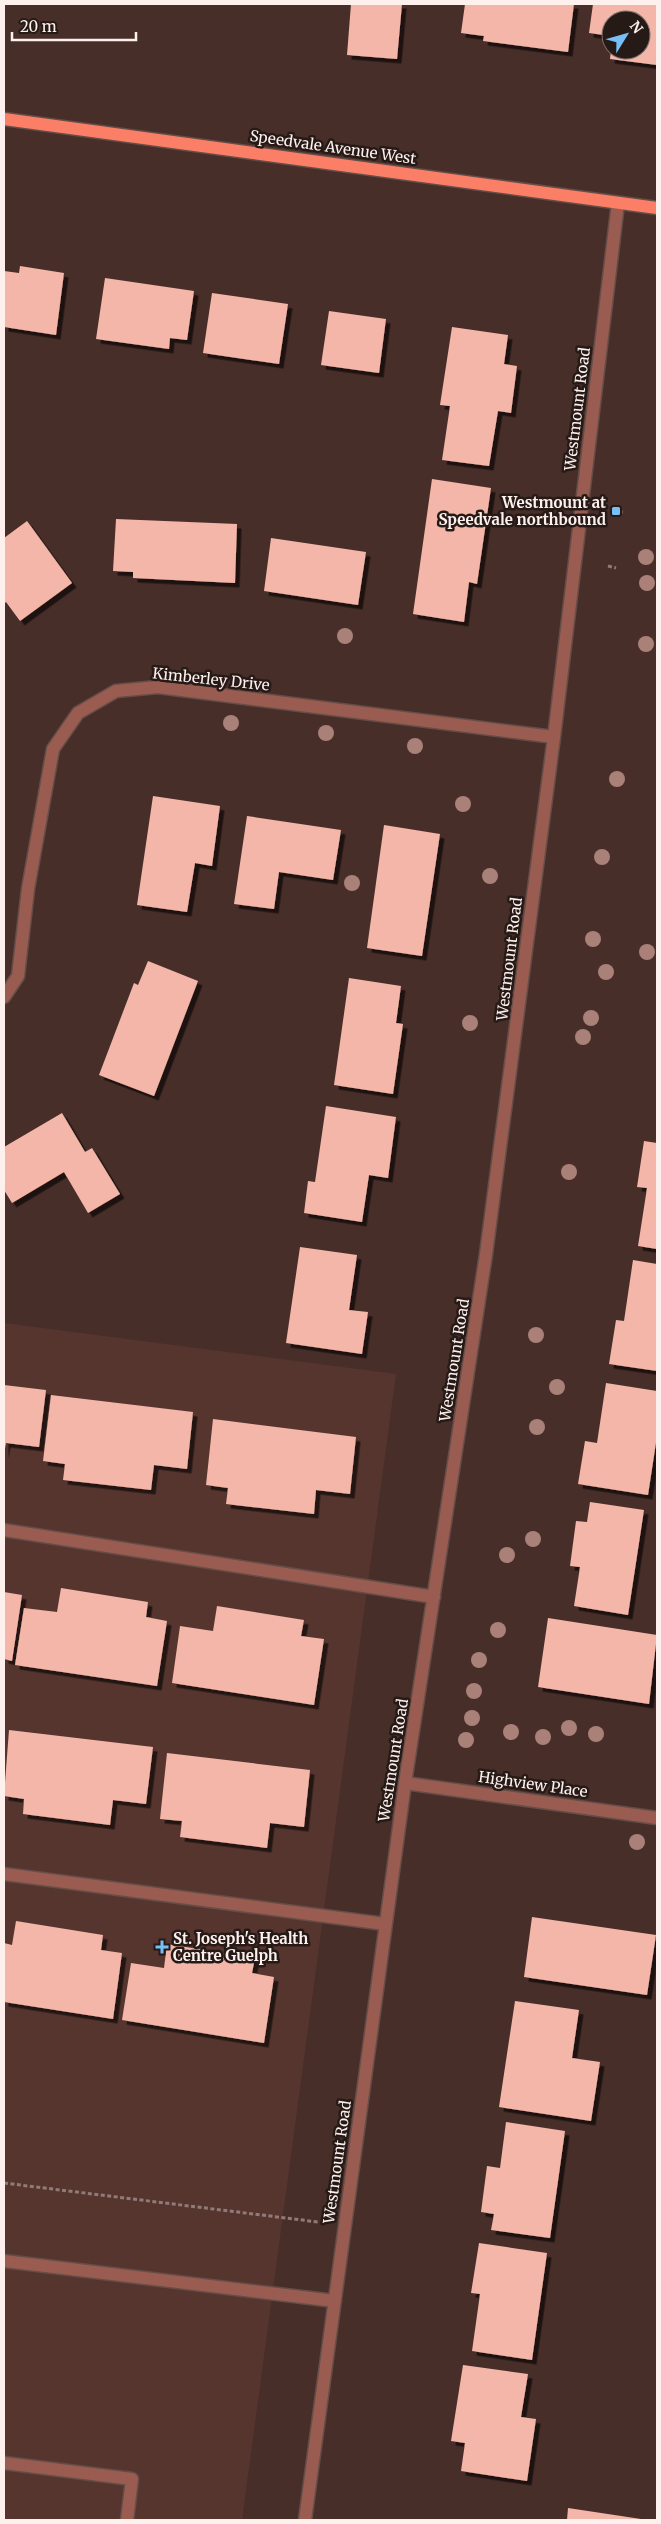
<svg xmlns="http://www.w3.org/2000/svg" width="661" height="2524" viewBox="0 0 661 2524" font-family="Merriweather,serif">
<defs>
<filter id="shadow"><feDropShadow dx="4.5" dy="4.5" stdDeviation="0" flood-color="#0009"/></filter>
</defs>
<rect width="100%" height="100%" fill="#482e29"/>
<path fill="#56352e" d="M4,1323L396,1374L242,2520H4Z"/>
<path fill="#f4b6a9" filter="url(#shadow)" d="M351,4H402L397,59L347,55Z
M465,4H574L568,52L483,41L484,36L461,33Z
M593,4H657V65L610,59L611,50H641V20H611V36L589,33Z
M20,266L64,273L56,335L4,327V271L19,273Z
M105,278L194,291L187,340L170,338L169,349L96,339Z
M212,293L288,304L279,364L203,353Z
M329,311L386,319L379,373L321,365Z
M452,327L508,335L504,364L517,366L511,413L498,411L489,466L442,460L450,406L440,405Z
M432,479L491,488L477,584L469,582L464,622L413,614Z
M116,519L237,524L235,583L133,578V572L113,571Z
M27,521L72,583L20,621L6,602L4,604V538Z
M271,538L366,552L358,605L264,591Z
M153,796L220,806L212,866L195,863L187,912L137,905Z
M247,816L341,830L333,880L279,872L274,909L234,904Z
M384,825L440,834L422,956L367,948Z
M148,961L198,981L154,1096L99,1075L134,983L138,985Z
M349,978L401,986L396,1023L403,1024L393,1094L334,1085Z
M326,1106L396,1117L388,1178L369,1175L362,1222L304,1213L308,1181L315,1182Z
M62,1113L85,1152L92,1148L120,1194L88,1213L64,1172L12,1203L4,1190V1147Z
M644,1141L657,1143V1249L638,1246L647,1188L637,1187Z
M300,1247L357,1255L349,1310L368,1312L362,1354L286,1343Z
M633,1260L657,1264V1371L609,1364L616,1320L624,1321Z
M606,1383L657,1391V1436L648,1495L578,1484L585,1441L597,1443Z
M4,1385L46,1390L39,1447L6,1443L4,1454Z
M51,1395L193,1412L187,1469L154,1465L151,1490L63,1480L65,1464L43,1461Z
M213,1419L356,1437L350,1494L316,1490L314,1514L226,1504L228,1488L206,1485Z
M590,1502L644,1510L628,1615L574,1606L580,1567L570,1566L576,1521L587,1522Z
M61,1588L148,1602L146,1617L167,1621L157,1686L15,1665L24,1608L57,1612Z
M4,1592L22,1595L12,1661L4,1659Z
M217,1606L304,1620L301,1636L324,1639L314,1705L172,1683L180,1626L213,1631Z
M548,1618L657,1635L649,1704L538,1687Z
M9,1730L153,1747L146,1804L113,1800L110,1825L23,1814L24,1799L4,1796Z
M167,1753L310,1770L304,1827L270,1823L267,1848L180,1837L182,1821L160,1819Z
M532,1917L656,1935L647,1995L524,1977Z
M16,1921L103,1935L101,1950L122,1953L113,2019L4,2002V1943L12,1945Z
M167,1944L255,1958L252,1973L274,1977L264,2043L122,2020L131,1963L164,1968Z
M515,2001L579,2010L572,2058L600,2062L591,2121L499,2107Z
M506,2122L565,2131L550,2238L491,2230L494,2214L481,2212L487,2166L500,2168Z
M479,2243L547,2253L532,2360L472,2351L480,2294L471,2293Z
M463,2365L528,2374L521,2417L536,2419L527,2481L461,2471L465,2443L451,2441Z
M568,2508L641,2519V2520H567Z"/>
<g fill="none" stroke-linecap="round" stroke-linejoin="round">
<g stroke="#654d48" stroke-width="15">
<path id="minor" d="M4,997L18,976L28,889L53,749L78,713L116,691L158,687L554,737
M4,1530L434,1597
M405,1783L657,1818
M4,1874L385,1924
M4,2261L335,2301
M4,2463L132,2479L127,2520
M305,2520L405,1783L486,1254L554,737L618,203"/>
</g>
<g stroke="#654d48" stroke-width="15">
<path id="major" d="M4,119L657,208"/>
</g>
<path stroke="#917b77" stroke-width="3" stroke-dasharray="4 2.5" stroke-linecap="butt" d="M616,511L623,512
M608,566L616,568
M4,2183L318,2222"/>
<use href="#minor" stroke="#9a5c50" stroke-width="12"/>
<use href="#major" stroke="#fb7e67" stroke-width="12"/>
</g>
<g fill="#a98179">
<circle cx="646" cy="557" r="8"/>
<circle cx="647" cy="583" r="8"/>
<circle cx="345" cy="636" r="8"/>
<circle cx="646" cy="644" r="8"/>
<circle cx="231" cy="723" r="8"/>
<circle cx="326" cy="733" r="8"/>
<circle cx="415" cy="746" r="8"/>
<circle cx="617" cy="779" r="8"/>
<circle cx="463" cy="804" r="8"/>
<circle cx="602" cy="857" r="8"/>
<circle cx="490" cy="876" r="8"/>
<circle cx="352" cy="883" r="8"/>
<circle cx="593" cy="939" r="8"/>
<circle cx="647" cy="952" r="8"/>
<circle cx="606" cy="972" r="8"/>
<circle cx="591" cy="1018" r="8"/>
<circle cx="470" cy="1023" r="8"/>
<circle cx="583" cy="1037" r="8"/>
<circle cx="569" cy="1172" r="8"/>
<circle cx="536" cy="1335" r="8"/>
<circle cx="557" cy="1387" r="8"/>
<circle cx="537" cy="1427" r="8"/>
<circle cx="533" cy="1539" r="8"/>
<circle cx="507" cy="1555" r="8"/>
<circle cx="498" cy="1630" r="8"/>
<circle cx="479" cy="1660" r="8"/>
<circle cx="474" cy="1691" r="8"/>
<circle cx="472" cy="1718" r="8"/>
<circle cx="569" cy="1728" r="8"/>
<circle cx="511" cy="1732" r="8"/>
<circle cx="596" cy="1734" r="8"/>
<circle cx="543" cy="1737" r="8"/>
<circle cx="466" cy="1740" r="8"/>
<circle cx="637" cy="1842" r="8"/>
</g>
<g fill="#76c0f7" stroke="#261a17" stroke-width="2">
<rect x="611" y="506" width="10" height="10" rx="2.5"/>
<path d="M159.5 1939.5h5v5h5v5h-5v5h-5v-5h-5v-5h5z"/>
</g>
<g text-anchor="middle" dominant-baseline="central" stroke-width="5" stroke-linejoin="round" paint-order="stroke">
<g font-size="15" fill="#fef0ed" stroke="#261a17">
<text transform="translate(333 147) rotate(8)">Speedvale Avenue West</text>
<text transform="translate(577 409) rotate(-83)">Westmount Road</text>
<text transform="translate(211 679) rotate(6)">Kimberley Drive</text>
<text transform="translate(509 959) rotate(-83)">Westmount Road</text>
<text transform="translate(454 1360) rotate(-81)">Westmount Road</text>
<text transform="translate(393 1760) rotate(-81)">Westmount Road</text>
<text transform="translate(533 1784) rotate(8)">Highview Place</text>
<text transform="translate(337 2162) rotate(-82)">Westmount Road</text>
</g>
<g font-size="15" font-weight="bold" fill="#fef0ed" stroke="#261a17" text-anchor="end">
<text x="606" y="502">Westmount at<tspan x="606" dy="17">Speedvale northbound</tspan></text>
<text x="173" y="1938" text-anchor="start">St. Joseph's Health<tspan x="173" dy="17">Centre Guelph</tspan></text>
</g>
</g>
<rect width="661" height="2524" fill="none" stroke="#fef0ed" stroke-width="10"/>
<g transform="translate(626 35) rotate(53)"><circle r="24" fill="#261a17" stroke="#7c706d"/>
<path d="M0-4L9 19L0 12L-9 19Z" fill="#76c0f7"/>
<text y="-8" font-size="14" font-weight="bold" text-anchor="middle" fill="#fef0ed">N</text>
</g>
<path d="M12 32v8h124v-8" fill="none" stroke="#fef0ed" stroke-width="2.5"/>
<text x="20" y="32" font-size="15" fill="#fef0ed" stroke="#261a17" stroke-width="4" paint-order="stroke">20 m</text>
</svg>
